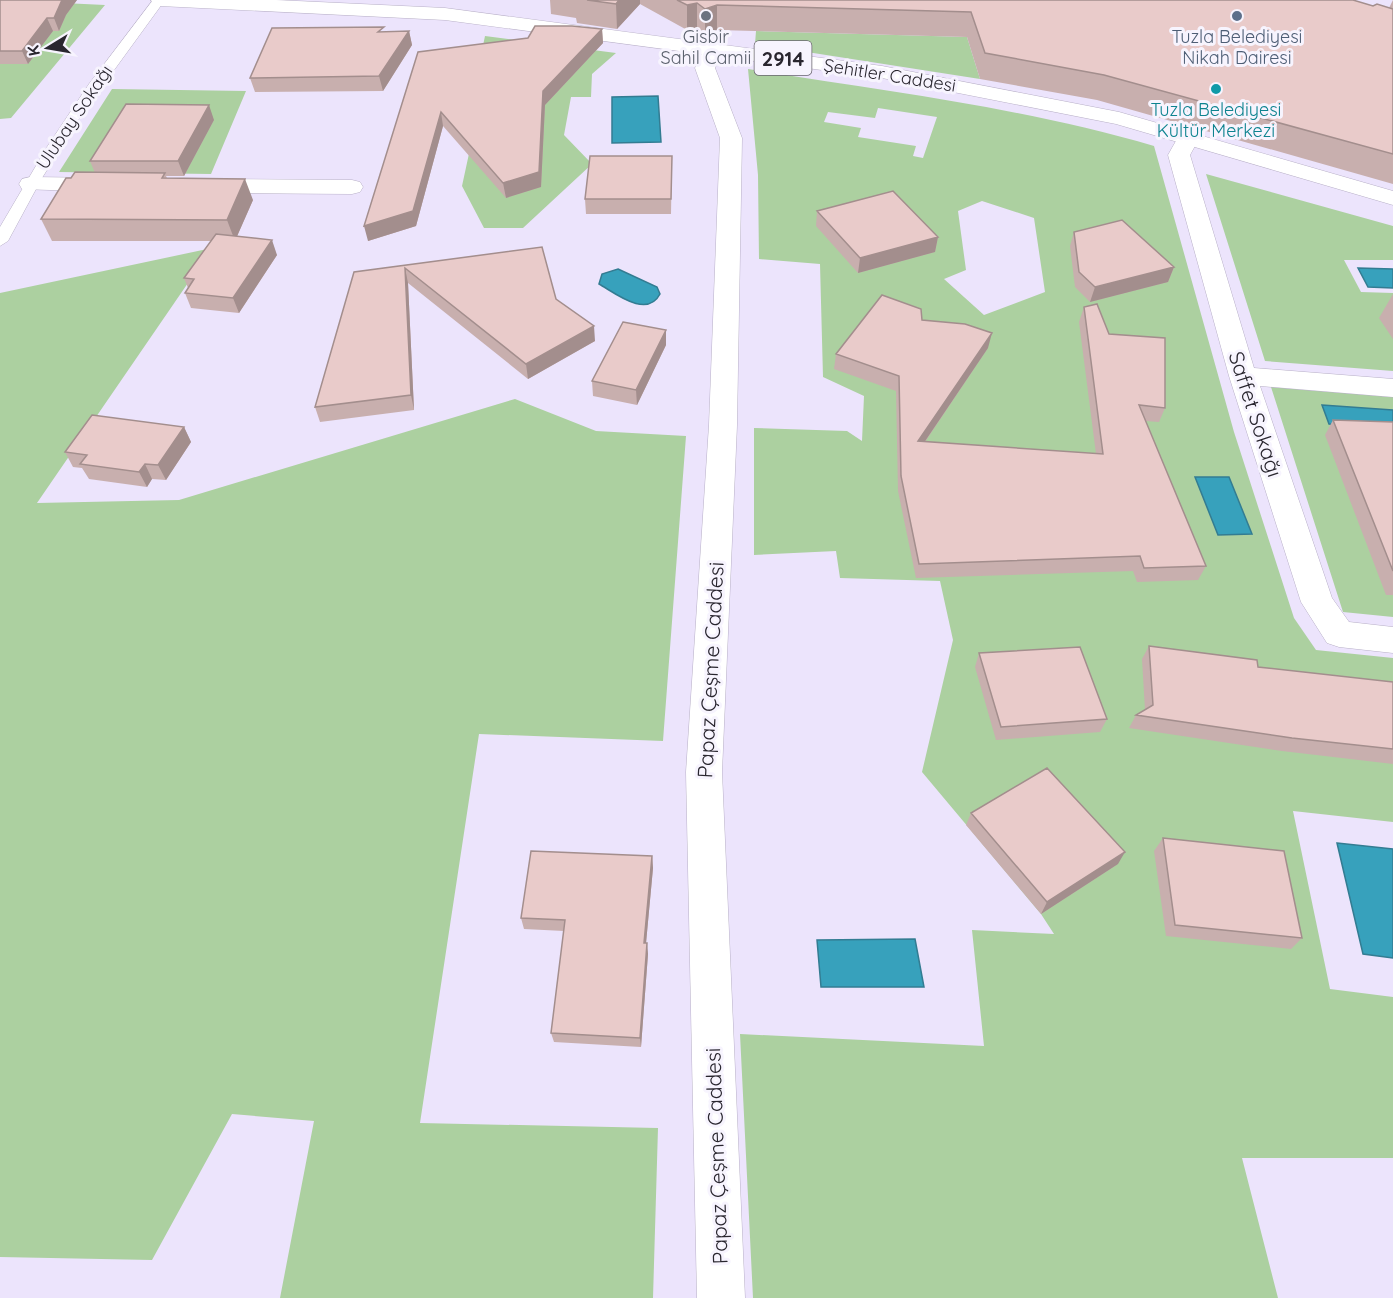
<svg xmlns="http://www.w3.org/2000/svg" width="1393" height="1298" viewBox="0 0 1393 1298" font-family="Quicksand,sans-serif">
<rect width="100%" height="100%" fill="#ece4fc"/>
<path fill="#acd0a0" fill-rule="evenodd" d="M0,0L105,5L11,118L0,119Z
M756,31L967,37L980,79L755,44Z
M485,36L616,53L592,74L591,97H571L564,135L592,164L523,228H484L462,186L489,61L480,60Z
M748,69C884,91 1022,107 1154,146L1234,432L1294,618L1316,650L1393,658V822L1293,811L1330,989L1393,997V1158H1242L1278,1298H753L740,1034L984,1046L972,930L1054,934L1041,914L922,772L953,640L940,581L840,578L836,551L754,555V428L847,431L862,441L864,396L823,377L820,264L759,259L758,175ZM878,108L937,117L923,158L913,156L916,146L858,137L861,128L824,122L828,112L875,118ZM982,201L1034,218L1045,292L984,315L944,279L966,270L958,211Z
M112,89L246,91L211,174L59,172Z
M1206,174L1393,226V260H1344L1361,292L1393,293V371L1265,361Z
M212,248L37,503L179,500L515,399L596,431L686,436L663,741L479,734L420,1123L658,1128L653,1298H280L314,1121L232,1114L152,1260L0,1257V293Z
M1271,387L1393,397V617L1343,612Z"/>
<path fill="#37a1bc" stroke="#337c92" stroke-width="1.5" d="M658,96L661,142L612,143V97Z
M1358,268L1393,269V288L1368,287Z
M618,269L657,287L660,294C647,319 615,293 599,284L602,274Z
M1322,405L1393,410V429L1329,424Z
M1195,477H1229L1252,534L1218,535Z
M1337,843L1393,849V958L1363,954Z
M915,939L924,987H821L817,940Z"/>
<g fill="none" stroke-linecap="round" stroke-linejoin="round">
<g stroke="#b8b0c7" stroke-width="1">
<path id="lane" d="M153,0H165L80,117L42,178L8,241L0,246V227L47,147L89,84Z"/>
</g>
<g stroke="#b8b0c7" stroke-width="1">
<path id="street" d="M1189,130L1197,132L1200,137L1190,155L1254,368L1393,379V397L1260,386L1332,598L1349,622L1393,627V653L1339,647L1327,643L1301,602L1229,376L1168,155L1181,132Z
M30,177L106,178L114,180L117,185L114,190L106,192L22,189L19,184L22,179Z
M203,179L352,180L360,182L363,187L360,192L352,194L203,193L195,191L192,186L195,181Z"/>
</g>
<g stroke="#b8b0c7" stroke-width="1">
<path id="secondary" d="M713,42L720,44L723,48L715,68L742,138L737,425L722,772L745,1298H697L686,772L709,425L720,138L695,68L706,44Z"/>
</g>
<g stroke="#b8b0c7" stroke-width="1">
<path id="primary" d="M151,0H276L445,8L882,66L1119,112L1393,191V205L1116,124L882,78L445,20L160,6L153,4Z"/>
</g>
<use href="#lane" fill="#fff" fill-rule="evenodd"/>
<use href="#street" fill="#fff" fill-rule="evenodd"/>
<use href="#secondary" fill="#fff" fill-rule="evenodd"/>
<use href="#primary" fill="#fff" fill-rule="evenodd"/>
</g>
<path fill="#c8afae" d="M0,0H77L66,15L59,31H53L28,64H0Z
M550,0H1353L1373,6L1389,8L1393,0V184L1097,100L980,79L967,37L717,30L705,34L697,28L687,30L640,4L617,29L577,23L576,18L551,14Z
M602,29L603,43L545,105L541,187L506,198L443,126L416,226L368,241L418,52Z
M409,31L412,45L383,91L255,92L250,78L385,32Z
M214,120L184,176H166L167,178L253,200L237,236L277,255L239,313L191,308L185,293L188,288L184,278L211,241H52L41,219L71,178L95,173L90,161Z
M672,156L671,214H586L585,199Z
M817,211L938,237L935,252L858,273L816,226Z
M1074,232L1174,267L1168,282L1090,302L1075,287L1070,246Z
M542,247L556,299L595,341L528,379L408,283L414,410L320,422L315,407L354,272Z
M1393,294V339L1379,318Z
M1084,307L1109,334L1165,408L1159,422L1145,421L1206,566L1198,580L1137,582L1133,571L916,578L898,491L896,391L834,369L836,354L922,320L988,348L925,442L1096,454L1079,322Z
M666,330V345L637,405L593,396L592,381Z
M1333,420L1393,422V595H1386L1325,435Z
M184,427L191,442L166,480L152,479L147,487L89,479L82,468L73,467L65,452Z
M1149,646L1258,667L1393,682V764L1282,751L1129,728L1136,715L1145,710L1142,659Z
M979,653L1107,719L1100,732L996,740L975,667Z
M971,813L1118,864L1041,914L966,825Z
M1163,838L1302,938L1291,949L1166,936L1154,851Z
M652,856L653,868L646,943L648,954L641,1047L554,1042L551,1033L564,931L524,929L521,918Z"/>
<path fill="#a38e8d" d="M62,0H77L66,15L59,31L54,18Z
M619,0H640V4L617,29L616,4Z
M697,3V28L687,30V5Z
M717,5V30L705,34V9Z
M47,18L53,31L28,64L22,51Z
M602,29L603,43L545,105L541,187L506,198L503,183L543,91Z
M409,31L412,45L383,91L379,76Z
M209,105L214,120L184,176L178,161Z
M441,112L443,126L416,226L368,241L364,226Z
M245,179L253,200L235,241L227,220Z
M938,237L935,252L858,273L860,258Z
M272,240L277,255L239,313L233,298Z
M1174,267L1168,282L1090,302L1095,287Z
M405,268L408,283L414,410L411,395Z
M594,326L595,341L528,379L526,364Z
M666,330V345L637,405L636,390Z
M992,333L988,348L915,456L918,441Z
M184,427L191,442L166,480L158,465Z
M145,464L152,479L147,487L139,472Z
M1125,852L1118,864L1041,914L1047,902Z
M652,856L653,868L645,954L644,943Z
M647,943L648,954L641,1047L640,1038Z"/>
<path fill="#e9cbca" stroke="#a38e8d" stroke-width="1.5" d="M0,0H62L54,18H47L22,51H0Z
M587,0H619L616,4Z
M677,0H1353L1373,6L1377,4L1393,9V154L1104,75L985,53L971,12L717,5L705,9L697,3L687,5Z
M535,26H572L602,29L543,91L539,172L503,183L441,112L413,211L364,226L418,52L528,38Z
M384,27L378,32L409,31L379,76L250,78L272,28Z
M126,104L209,105L178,161H90Z
M590,156H672L671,199H585Z
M75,172L165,173L162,178L245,179L227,220L41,219L66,178H71Z
M893,191L938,237L860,258L817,211Z
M1122,220L1174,267L1095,287L1079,272L1074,232Z
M216,234L272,240L233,298L185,293L194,279L184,278Z
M542,247L556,299L594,326L526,364L405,268L411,395L315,407L354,272Z
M882,295L921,309L922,320L965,324L992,333L918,441L1103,454L1084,307L1097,304L1109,334L1165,338V408L1139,405L1206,566L1144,568L1140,556L919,564L901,476L899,376L836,354Z
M623,322L666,330L636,390L592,381Z
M92,415L184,427L158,465L145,464L139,472L80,464L87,455L65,452Z
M1333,420L1393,422V571Z
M1149,646L1257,660L1258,667L1393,682V749L1292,738L1136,715L1153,705Z
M1080,647L1107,719L1001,727L979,653Z
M1047,768L1125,852L1047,902L971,813Z
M1163,838L1284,851L1302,938L1175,925Z
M531,851L652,856L644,943H647L640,1038L551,1033L565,920L521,918Z"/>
<circle fill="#6b7280" stroke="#f7f4fe" stroke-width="2" cx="706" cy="16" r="6"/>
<circle fill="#5c6f8a" stroke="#f7f4fe" stroke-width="2" cx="1237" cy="16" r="6"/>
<circle fill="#0f9aa8" stroke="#f7f4fe" stroke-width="2" cx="1216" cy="89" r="6"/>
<g text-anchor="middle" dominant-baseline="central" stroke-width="6" stroke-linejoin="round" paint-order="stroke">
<g font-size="18" fill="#5b616d" stroke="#f7f4fe">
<text x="706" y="36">Gisbir<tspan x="706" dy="21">Sahil Camii</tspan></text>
</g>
<g font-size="18" fill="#4e5e75" stroke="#f7f4fe">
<text x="1237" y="36">Tuzla Belediyesi<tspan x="1237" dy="21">Nikah Dairesi</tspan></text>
</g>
<g font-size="18" fill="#29262f" stroke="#f7f4fe">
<text transform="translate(890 75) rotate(9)">Şehitler Caddesi</text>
<text transform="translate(74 117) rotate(-56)">Ulubay Sokağı</text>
</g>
<g font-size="18" fill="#0d838f" stroke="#f7f4fe">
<text x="1216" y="109">Tuzla Belediyesi<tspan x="1216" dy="21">Kültür Merkezi</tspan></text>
</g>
<rect fill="#f7f4fe" stroke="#67646d" stroke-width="1.5" x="754.5" y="41" width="57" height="34" rx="4.5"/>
<g font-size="20" font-weight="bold" fill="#29262f">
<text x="783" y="58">2914</text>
</g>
<g font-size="21" fill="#29262f" stroke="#f7f4fe">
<text transform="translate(1256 414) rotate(72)">Saffet Sokağı</text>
<text transform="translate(710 670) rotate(-87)">Papaz Çeşme Caddesi</text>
<text transform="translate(716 1156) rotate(-92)">Papaz Çeşme Caddesi</text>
</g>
</g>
<g transform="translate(48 48) rotate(259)" stroke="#f7f4fe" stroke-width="4.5" paint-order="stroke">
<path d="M0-4.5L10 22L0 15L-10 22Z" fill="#29262f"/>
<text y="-9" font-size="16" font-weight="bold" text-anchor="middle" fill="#29262f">K</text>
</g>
</svg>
